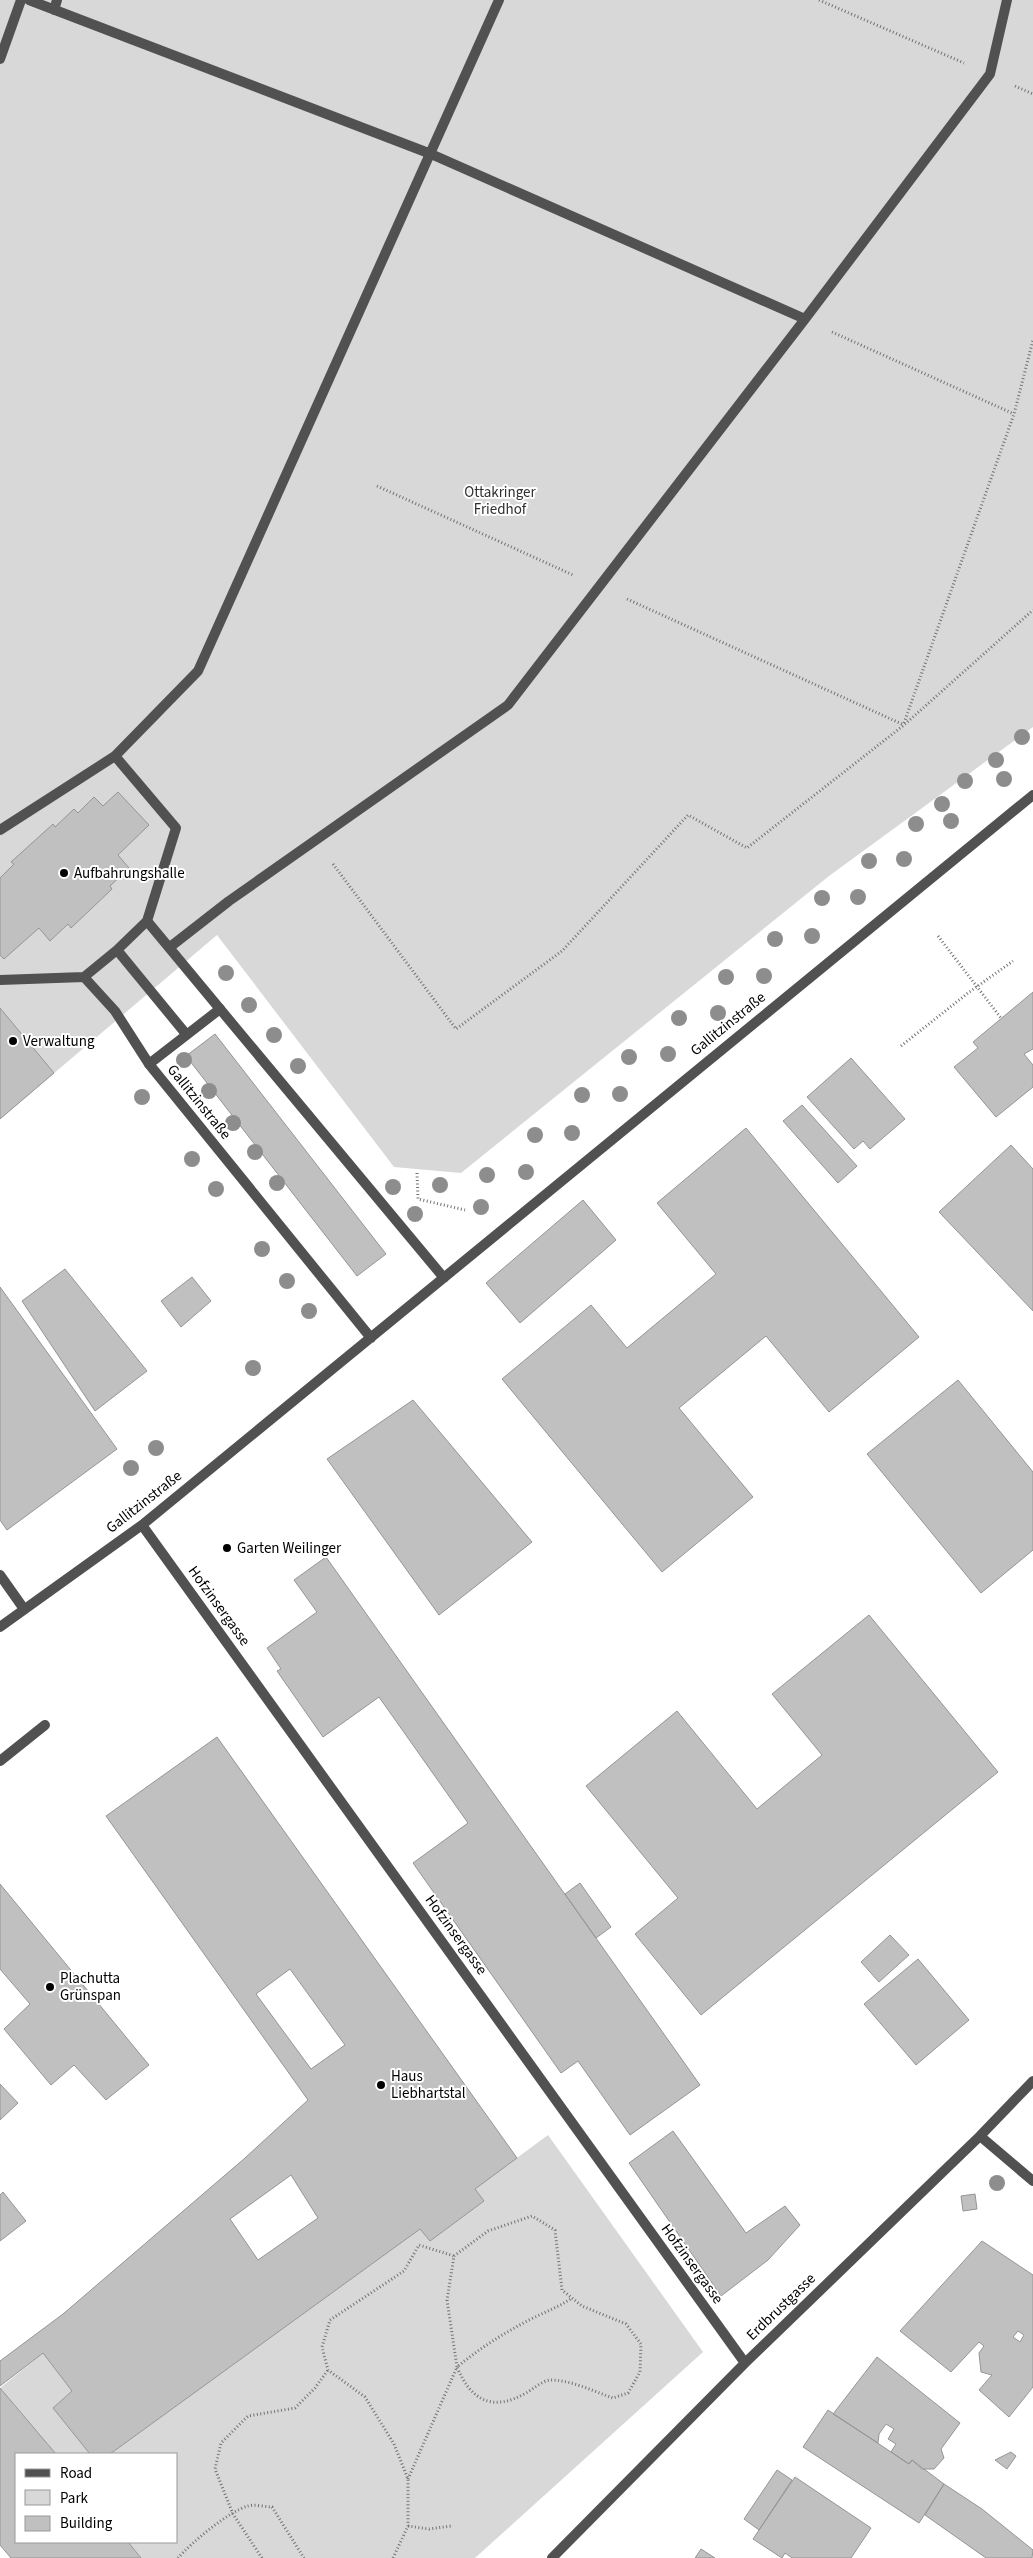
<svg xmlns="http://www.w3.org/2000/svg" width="1033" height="2558" viewBox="0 0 1033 2558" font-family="'Source Sans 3',sans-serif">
<rect width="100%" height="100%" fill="#fff"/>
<path fill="#d8d8d8" d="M0,0H1033V727L829,876L461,1173L394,1167L217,935L0,1119Z
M548,2135L703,2352L475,2558H141L128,2542H176V2454H110L420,2229L430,2241L484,2201L475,2189Z
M43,2353L72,2391L53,2408L90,2454H56L0,2388Z"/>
<path fill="#c0c0c0" stroke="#959595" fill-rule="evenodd" d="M118,792L149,825L118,855L129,868L110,886L112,889L71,928L68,924L50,941L39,928L4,959L0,955V878L14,864L11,862L53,824L55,827L74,809L78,813L94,797L103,806Z
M1033,992V1049L1024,1054L1033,1065V1087L996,1117L954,1067L978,1048L973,1042Z
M0,1008L54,1073L0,1119Z
M215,1034L386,1254L357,1276L186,1056Z
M851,1058L905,1119L870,1149L863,1141L854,1149L807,1097Z
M802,1105L857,1166L838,1183L783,1121Z
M746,1128L919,1337L829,1412L766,1336L679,1408L753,1497L662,1572L502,1379L591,1305L627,1348L716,1274L657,1203Z
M1011,1145L1033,1169V1311L939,1212Z
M583,1200L616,1240L520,1323L486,1283Z
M65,1269L147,1371L95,1411L22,1301Z
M192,1277L211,1301L181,1327L161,1301Z
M0,1287L117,1449L7,1530L0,1520Z
M958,1380L1033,1472V1550L981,1593L867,1454Z
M413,1400L532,1542L439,1615L327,1459Z
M326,1557L700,2085L630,2135L578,2061L561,2073L413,1863L468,1823L379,1697L323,1737L277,1671L281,1669L267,1648L317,1612L294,1580Z
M869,1615L998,1772L701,2015L635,1934L678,1898L586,1786L677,1711L757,1809L822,1755L772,1694Z
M217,1737L517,2158L475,2189L484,2201L430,2241L420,2229L110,2454H90L53,2408L72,2391L43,2353L0,2386V2361L63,2314L245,2158L308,2100L106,1816ZM290,1969L345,2045L311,2069L256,1994ZM291,2175L318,2218L258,2260L230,2219Z
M580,1883L611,1927L596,1938L565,1894Z
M0,1884L149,2065L106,2100L74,2065L51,2085L4,2029L30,2004L0,1969Z
M890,1935L909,1955L879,1982L861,1962Z
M918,1959L969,2020L916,2065L864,2004Z
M0,2084L18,2103L0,2120Z
M673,2131L746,2233L785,2206L800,2225L768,2260L721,2296L629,2163Z
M3,2192L26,2221L0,2241V2195Z
M975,2194L977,2209L963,2211L961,2196Z
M982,2241L1033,2275V2387L1009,2417L979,2390L992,2375L981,2372L979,2353L984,2346L979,2342L951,2372L900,2331ZM1018,2331L1024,2335L1020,2342L1013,2337Z
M877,2357L960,2423L941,2449L944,2458L934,2469H922L912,2460L909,2464L891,2452L896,2444L888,2439L894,2429L886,2424L879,2434L878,2443L833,2414Z
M0,2388L56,2454H16V2542H128L141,2558H11L0,2545Z
M828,2410L909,2464L912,2460L944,2484L919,2523L803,2447Z
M1011,2452L1016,2456L1007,2469L995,2460Z
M777,2470L792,2480L759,2530L744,2519Z
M795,2477L871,2528L851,2558H792L785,2553L782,2558L753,2539Z
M944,2484L982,2509L1033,2550L1032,2558H986L925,2515Z
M701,2549L715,2558H695Z"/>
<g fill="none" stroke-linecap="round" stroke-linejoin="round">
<path stroke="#737373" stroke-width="3" stroke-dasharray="1 2.5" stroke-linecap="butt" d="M819,0L964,63
M1015,86L1033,94
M832,332L1014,414
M377,486L573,575
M627,599L904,725
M904,723L1014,414L1033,340
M333,864L456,1029L562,951L688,815L747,848L904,725L1033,610
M938,936L1001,1018
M901,1046L968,993L1013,961
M417,1173L418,1199L465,1210
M408,2479L457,2367L447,2300L454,2256L488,2231L532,2216L555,2230L562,2290L582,2306L626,2324L641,2344L640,2372L628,2393L613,2398C593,2391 571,2380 550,2380C542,2381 533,2389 526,2393C493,2412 471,2401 457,2367C480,2348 504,2333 531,2319C545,2312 559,2307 572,2298
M408,2526L429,2529L451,2526
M178,2558C191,2543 229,2511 248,2506C255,2504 265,2507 272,2507L304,2558
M262,2558L233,2514L215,2469L221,2443L248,2416L295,2408L315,2388L328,2370
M393,2558L408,2526V2479L394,2444L365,2397L328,2370L322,2347L330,2320L404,2271L419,2245L454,2256"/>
<path stroke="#515151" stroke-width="10" d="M29,0L431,154L805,319
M54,10L57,0
M0,59L21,0
M0,830L115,756L198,671L499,0
M147,921L220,1009
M170,947L229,901L508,705L805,319L990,74L1007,0
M117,950L186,1034
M84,977L115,1011L149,1064
M0,980L84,977L117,950L147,921L176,828L115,756
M0,1575L24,1609
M0,1761L45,1725"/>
<path stroke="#515151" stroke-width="10" d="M371,1338L149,1064L220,1009L444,1278
M142,1525L745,2363
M0,1627L142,1525L1033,795
M980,2136L1033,2181
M552,2558L745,2363L980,2136L1033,2081"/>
</g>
<g fill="#8d8d8d">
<circle cx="1022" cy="737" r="8"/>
<circle cx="996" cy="760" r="8"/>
<circle cx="1004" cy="779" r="8"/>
<circle cx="965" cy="781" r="8"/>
<circle cx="942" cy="804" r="8"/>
<circle cx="951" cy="821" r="8"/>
<circle cx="916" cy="824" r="8"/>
<circle cx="904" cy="859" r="8"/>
<circle cx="869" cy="861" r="8"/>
<circle cx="858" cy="897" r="8"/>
<circle cx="822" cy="898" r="8"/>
<circle cx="812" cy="936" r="8"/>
<circle cx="775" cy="939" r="8"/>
<circle cx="226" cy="973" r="8"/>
<circle cx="764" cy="976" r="8"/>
<circle cx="726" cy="977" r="8"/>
<circle cx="249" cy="1005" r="8"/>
<circle cx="718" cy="1013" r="8"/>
<circle cx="679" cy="1018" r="8"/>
<circle cx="274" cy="1035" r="8"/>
<circle cx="668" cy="1054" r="8"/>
<circle cx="629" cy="1057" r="8"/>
<circle cx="184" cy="1060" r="8"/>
<circle cx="298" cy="1066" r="8"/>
<circle cx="209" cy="1091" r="8"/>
<circle cx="620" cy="1094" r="8"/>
<circle cx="582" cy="1095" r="8"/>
<circle cx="142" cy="1097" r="8"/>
<circle cx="233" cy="1123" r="8"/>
<circle cx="572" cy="1133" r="8"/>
<circle cx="535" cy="1135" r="8"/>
<circle cx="255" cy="1152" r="8"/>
<circle cx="192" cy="1159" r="8"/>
<circle cx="526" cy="1172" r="8"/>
<circle cx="487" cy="1175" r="8"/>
<circle cx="277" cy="1183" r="8"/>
<circle cx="440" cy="1185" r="8"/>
<circle cx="393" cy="1187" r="8"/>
<circle cx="216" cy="1189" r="8"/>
<circle cx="481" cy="1207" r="8"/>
<circle cx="415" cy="1214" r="8"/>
<circle cx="262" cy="1249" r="8"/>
<circle cx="287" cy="1281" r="8"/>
<circle cx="309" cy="1311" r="8"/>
<circle cx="253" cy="1368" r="8"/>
<circle cx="156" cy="1448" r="8"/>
<circle cx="131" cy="1468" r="8"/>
<circle cx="997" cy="2183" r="8"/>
</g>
<g fill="#000" stroke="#fff" stroke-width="2">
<circle cx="64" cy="873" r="5"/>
<circle cx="13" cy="1041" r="5"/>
<circle cx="227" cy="1548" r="5"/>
<circle cx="50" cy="1987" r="5"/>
<circle cx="381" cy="2085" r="5"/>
</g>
<g text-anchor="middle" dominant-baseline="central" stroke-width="4" stroke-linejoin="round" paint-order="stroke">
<g font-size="15" fill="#2f2f2f" stroke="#fff">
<text x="500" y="492">Ottakringer<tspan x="500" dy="17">Friedhof</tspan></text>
</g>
<g font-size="15" fill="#000" stroke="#fff" text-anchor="start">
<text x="74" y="873">Aufbahrungshalle</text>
<text x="23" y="1041">Verwaltung</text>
<text x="237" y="1548">Garten Weilinger</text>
<text x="60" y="1978">Plachutta<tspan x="60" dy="17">Grünspan</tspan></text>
<text x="391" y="2076">Haus<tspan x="391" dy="17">Liebhartstal</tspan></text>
</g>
<g font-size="15" fill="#000" stroke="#fff">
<text transform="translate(728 1024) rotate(-39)">Gallitzinstraße</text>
<text transform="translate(199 1102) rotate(51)">Gallitzinstraße</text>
<text transform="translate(144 1502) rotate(-38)">Gallitzinstraße</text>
<text transform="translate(219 1606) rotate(54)">Hofzinsergasse</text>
<text transform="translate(456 1935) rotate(54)">Hofzinsergasse</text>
<text transform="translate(692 2264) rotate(54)">Hofzinsergasse</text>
<text transform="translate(781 2307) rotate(-44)">Erdbrustgasse</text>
</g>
</g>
<rect x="15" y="2453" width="162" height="90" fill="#ffffff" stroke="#999999"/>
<rect x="25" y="2469" width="25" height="8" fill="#515151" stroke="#999999"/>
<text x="60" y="2478" font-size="15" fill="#000000">Road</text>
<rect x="25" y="2490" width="25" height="15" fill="#d8d8d8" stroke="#999999"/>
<text x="60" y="2503" font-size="15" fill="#000000">Park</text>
<rect x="25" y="2516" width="25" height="15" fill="#c0c0c0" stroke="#999999"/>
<text x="60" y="2528" font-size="15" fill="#000000">Building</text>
</svg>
